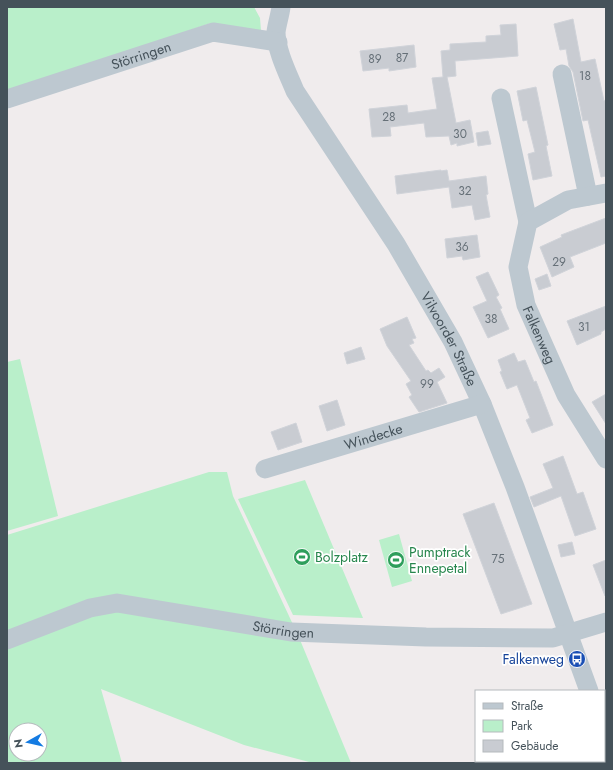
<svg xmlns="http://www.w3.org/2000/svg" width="613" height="770" viewBox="0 0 613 770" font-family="Jost,sans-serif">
<rect width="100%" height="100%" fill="#f0eced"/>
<path fill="#b9efca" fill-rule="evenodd" d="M7,7H254L260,18L261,31L211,23L7,92Z
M20,359L58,516L7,531V362Z
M209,472H227L233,496L296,631L117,600L7,637V535Z
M305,480L363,618L293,615L238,499Z
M399,534L412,581L392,587L379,540Z
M108,606L298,635L351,763H313L244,745L101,689L122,763H7V644ZM16,730H40V754H16Z"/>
<path fill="#c9ccd2" stroke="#d0d3d9" d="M573,19L581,62L595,59L604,101L606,100V176L601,177L588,120L583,121L573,72L569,66L566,49L560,50L554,24Z
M516,24L518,56L455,61L456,76L447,77L456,123L470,120L474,142L457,146V143L451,145L449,136L426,137L424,123L390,127L391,136L372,137L369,109L407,105L408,113L437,109L432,78L443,77L441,51L450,50V44L486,42V36L501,35L500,25Z
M414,45L416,67L389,71V68L363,71L360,51Z
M536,87L548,145L546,146L552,176L533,180L528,154L535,152L527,120L523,121L517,91Z
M488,131L491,144L478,146L476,133Z
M441,170V171L447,170L449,181L486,176L488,194L486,195L490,217L475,220L472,205L452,208L449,187L397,194L395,176Z
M606,218V243L570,257L574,267L552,277L540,247L562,237L561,235Z
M477,235L480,257L463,260L462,256L447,258L445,239Z
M488,272L499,295L496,297L502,308L500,309L509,329L488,338L473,307L487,301L476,277Z
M547,274L551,286L539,290L535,279Z
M606,306V329L601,332V334L577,345L567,321Z
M407,317L416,338L412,339L414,343L409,345L426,371L428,370L431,373L439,368L445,377L437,382L447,403L419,412L409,397L412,395L406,384L411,381L387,346L380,329Z
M361,347L365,359L347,364L344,353Z
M514,353L518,362L525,360L534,382L536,381L553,425L532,433L526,420L530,418L517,385L507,389L500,372L502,371L498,360Z
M606,394V424L592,402Z
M337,400L345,425L327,431L319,406Z
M296,423L302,442L278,450L271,432Z
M563,456L577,494L583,492L596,529L575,536L561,496L534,507L530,497L553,488L543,464Z
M494,503L532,604L501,614L463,514Z
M572,542L575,554L561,557L558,545Z
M606,560V596H605L593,565Z"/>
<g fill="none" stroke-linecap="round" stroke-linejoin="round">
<g stroke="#bdc8d0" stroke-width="19">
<path id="s1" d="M281,7C280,15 277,24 276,32C276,50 288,74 295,91L396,244L453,342L482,404L515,487L589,691"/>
<path d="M562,74L588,196"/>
<path d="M501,98L528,222"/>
<path id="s2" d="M7,99L213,32L278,42"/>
<path id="s3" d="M606,193L568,200L528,222L518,267L526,305L566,395L606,459"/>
<path id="s4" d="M265,469L482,404"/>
<path id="s5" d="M7,640L90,608L117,603L291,632L426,637L553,638L606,622"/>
<path d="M604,731L606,736"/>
</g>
</g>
<defs>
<g id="stadium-disc" transform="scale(0.9)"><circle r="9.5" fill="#2e9e5b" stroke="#fff"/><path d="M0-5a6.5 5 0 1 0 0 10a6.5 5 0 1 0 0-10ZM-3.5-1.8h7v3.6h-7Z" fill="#fff"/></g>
<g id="bus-disc" transform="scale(0.9)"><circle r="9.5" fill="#1a4fb4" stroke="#fff"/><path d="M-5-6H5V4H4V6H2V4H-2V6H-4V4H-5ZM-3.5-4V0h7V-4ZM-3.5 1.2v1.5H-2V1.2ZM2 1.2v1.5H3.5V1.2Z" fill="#fff"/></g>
</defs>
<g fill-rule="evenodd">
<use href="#stadium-disc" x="302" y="557"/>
<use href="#stadium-disc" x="396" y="560"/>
<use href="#bus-disc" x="577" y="659"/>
</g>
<g text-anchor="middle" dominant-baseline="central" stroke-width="3.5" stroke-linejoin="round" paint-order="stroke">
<g font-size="12" fill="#667078">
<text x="402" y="58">87</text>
<text x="375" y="59">89</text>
<text x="585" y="76">18</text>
<text x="389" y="117">28</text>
<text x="460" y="134">30</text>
<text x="465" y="191">32</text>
<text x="462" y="247">36</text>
<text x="559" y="262">29</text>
<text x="491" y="319">38</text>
<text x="584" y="327">31</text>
<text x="427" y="384">99</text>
<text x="498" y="559">75</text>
</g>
<g font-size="14" fill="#45525a" stroke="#fff">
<text stroke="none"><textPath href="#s2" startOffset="141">Störringen</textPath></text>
<text stroke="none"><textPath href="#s3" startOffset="202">Falkenweg</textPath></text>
<text stroke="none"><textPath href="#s1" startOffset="380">Vilvoorder Straße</textPath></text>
<text stroke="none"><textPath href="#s4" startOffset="113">Windecke</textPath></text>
<text stroke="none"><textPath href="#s5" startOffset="285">Störringen</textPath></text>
</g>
<g font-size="14" fill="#27864d" stroke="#fff" text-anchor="start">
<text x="409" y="552">Pumptrack<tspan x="409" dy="16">Ennepetal</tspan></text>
<text x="315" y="557">Bolzplatz</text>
</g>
<g font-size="14" fill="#164399" stroke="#fff" text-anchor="end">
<text x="564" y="659">Falkenweg</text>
</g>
</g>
<rect width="613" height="770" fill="none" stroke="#45525a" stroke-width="16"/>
<rect x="475" y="690" width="130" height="72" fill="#ffffff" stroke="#b5babd"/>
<rect x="483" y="703" width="20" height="6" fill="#bdc8d0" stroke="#b5babd"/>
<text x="511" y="710" font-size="12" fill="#45525a">Straße</text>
<rect x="483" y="720" width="20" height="12" fill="#b9efca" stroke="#b5babd"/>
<text x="511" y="730" font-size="12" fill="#45525a">Park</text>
<rect x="483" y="740" width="20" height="12" fill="#c9ccd2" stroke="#b5babd"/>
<text x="511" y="750" font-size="12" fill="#45525a">Gebäude</text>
<g transform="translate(28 742) rotate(262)"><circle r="19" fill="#ffffff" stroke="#b5babd"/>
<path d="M0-3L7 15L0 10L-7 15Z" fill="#147be2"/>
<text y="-6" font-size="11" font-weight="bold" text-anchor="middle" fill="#45525a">N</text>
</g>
</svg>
